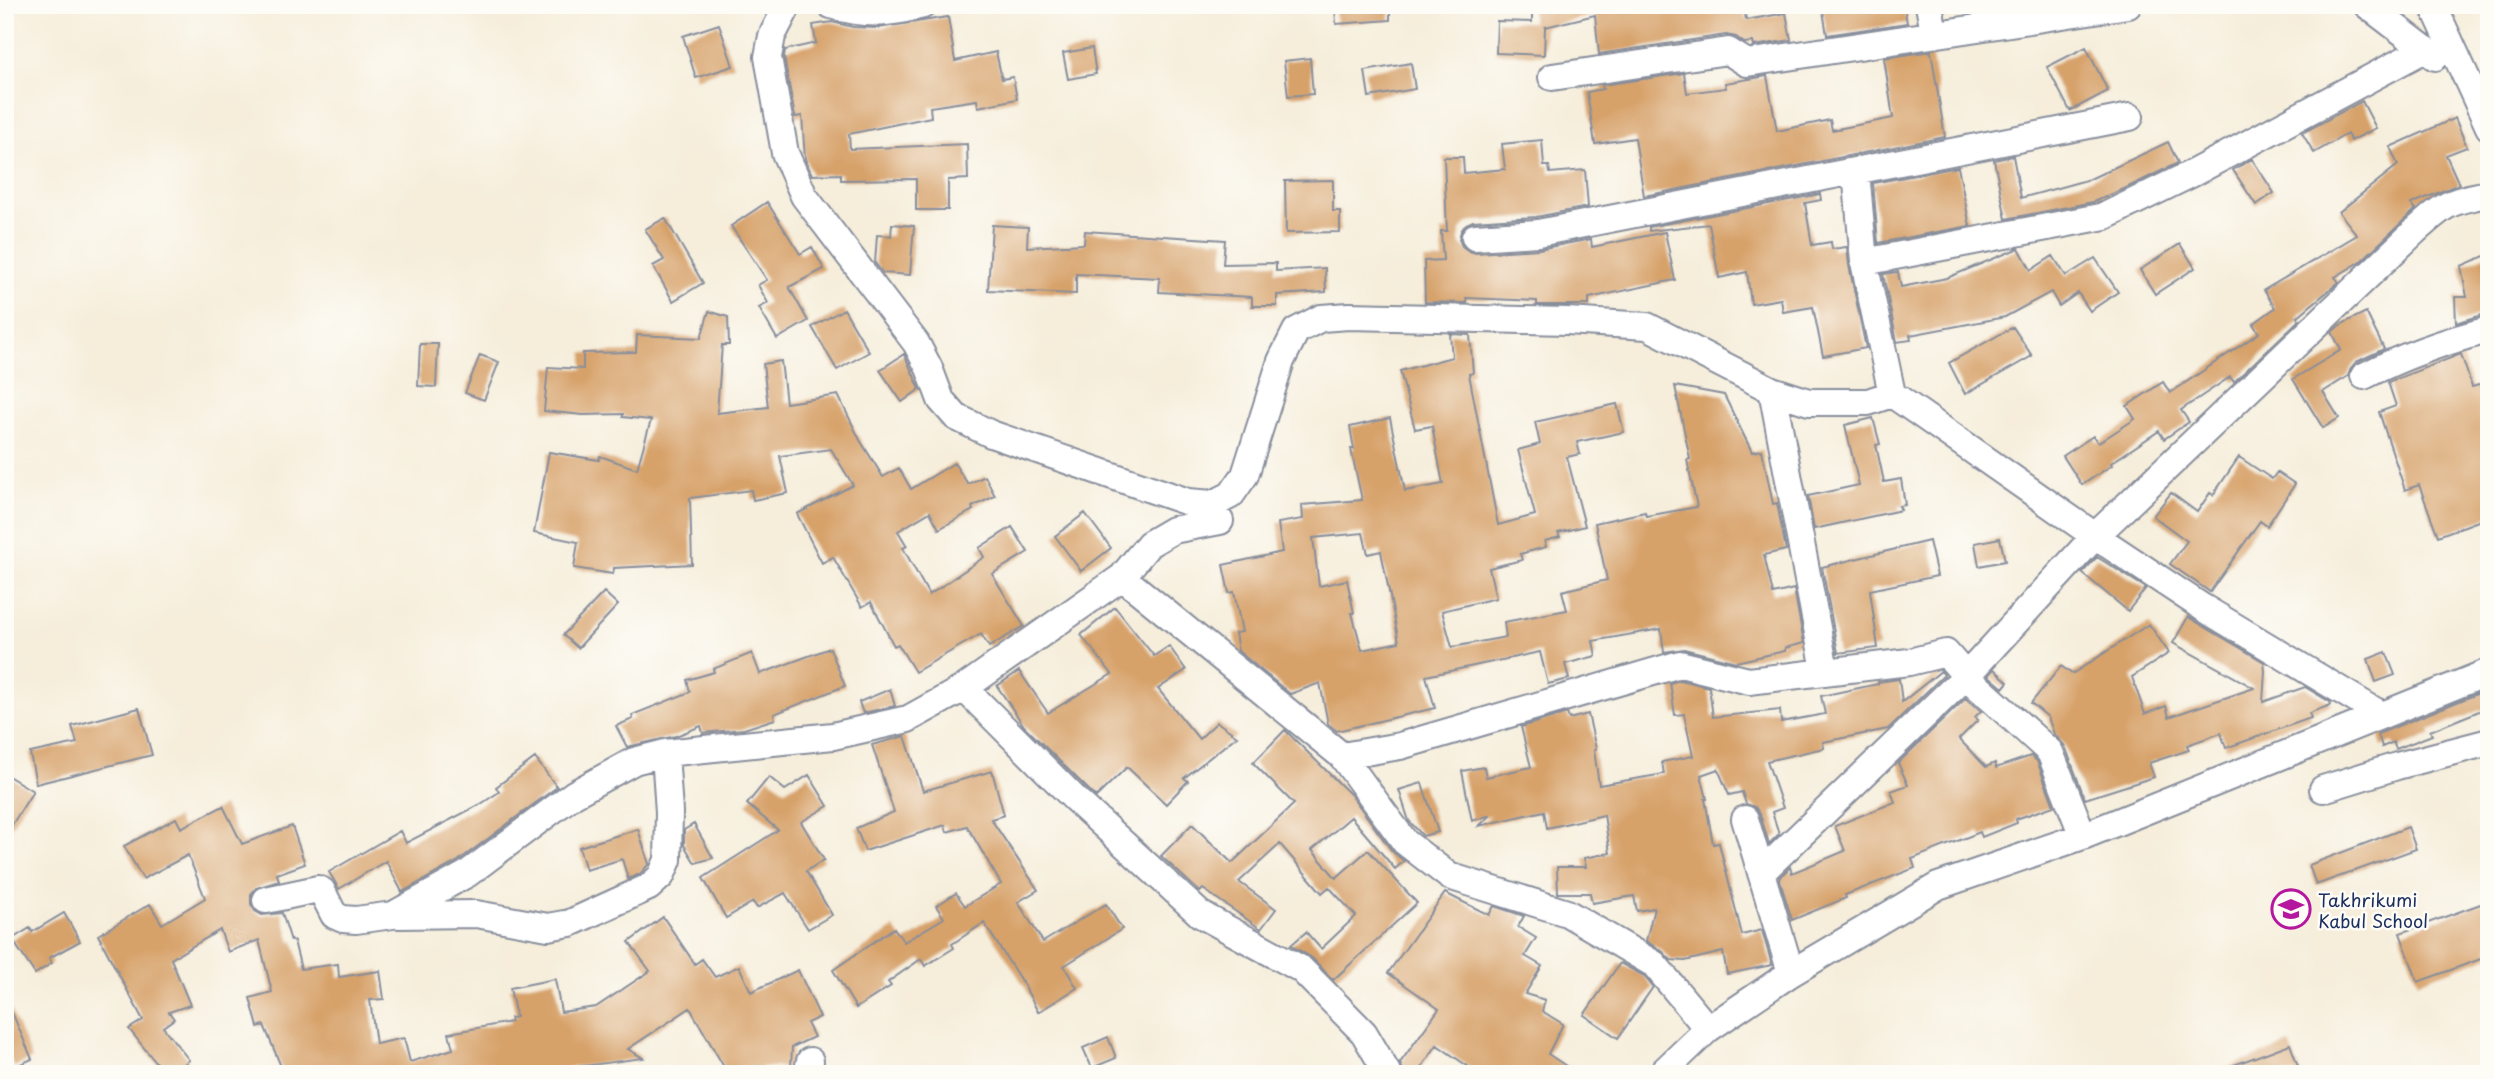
<svg xmlns="http://www.w3.org/2000/svg" width="2494" height="1079" viewBox="0 0 2494 1079" font-family="'Playpen Sans',sans-serif">
<rect width="100%" height="100%" fill="#fdfcf7"/>
<filter id="ink" filterUnits="userSpaceOnUse"><feTurbulence type="fractalNoise" baseFrequency=".0143" numOctaves="2"/><feDisplacementMap in="SourceGraphic" scale="14" xChannelSelector="R" yChannelSelector="G"/><feConvolveMatrix kernelMatrix="1 2 1 2 8 2 1 2 1" color-interpolation-filters="sRGB"/></filter>
<filter id="wash" filterUnits="userSpaceOnUse"><feTurbulence type="fractalNoise" baseFrequency=".00686" numOctaves="4" result="noise"/><feDisplacementMap in="SourceGraphic" scale="28" xChannelSelector="R" yChannelSelector="G"/><feGaussianBlur stdDeviation="1.57" result="paint"/><feColorMatrix in="noise" values="0 0 0 0 0 0 0 0 0 0 0 0 0 0 0 0 0 1.4 0 .05"/><feComposite in="paint" operator="in"/></filter>
<g filter="url(#wash)">
<rect width="100%" height="100%" fill="#f6eedb"/>
<g id="blocks">
<path fill="#d7a26b" fill-rule="evenodd" d="M1335,5H1390V20L1336,24Z
M1532,5H1744L1746,20L1786,13L1791,40L1754,46L1753,42L1744,43L1736,37L1726,35L1599,54L1595,15L1545,27L1544,55L1496,53L1497,21L1532,22Z
M1822,5H1904L1907,23L1827,35Z
M948,17L955,61L996,52L1002,79L1013,77L1017,99L978,107L977,100L930,107L931,117L849,134L850,149L967,144L968,179L948,180V210H916V179L841,180V174L812,175L805,159L802,116L795,117L784,57L785,50L816,43L813,25L832,22L853,27L878,28Z
M719,24L733,66L696,78L683,36Z
M2086,47L2108,91L2070,111L2047,67Z
M1092,48L1096,74L1068,79L1063,53Z
M1931,51L1945,137L1644,196L1635,138L1595,144L1587,92L1603,89L1602,85L1684,73L1687,93L1726,88L1725,83L1767,76L1777,131L1830,120L1832,130L1893,118L1884,58Z
M1310,58L1313,94L1288,96L1284,61Z
M1411,63L1415,89L1369,97L1365,71Z
M2362,101L2376,128L2351,141L2347,134L2314,153L2302,133Z
M2455,118L2467,147L2446,155L2459,184L2411,204L2416,209L2360,262L2335,277L2339,282L2297,317L2299,320L2234,382L2230,377L2181,410L2189,422L2164,439L2159,431L2111,463L2112,465L2082,485L2063,456L2093,436L2098,443L2135,419L2127,406L2163,382L2170,393L2259,333L2253,324L2275,308L2264,290L2357,235L2339,212L2398,165L2390,147Z
M1542,140L1544,166H1549L1550,173L1585,170L1588,207L1536,217L1473,221L1466,224L1461,231L1459,239L1462,246L1469,251L1476,253L1539,249L1591,239L1592,247L1665,232L1675,280L1589,298V305H1537V301L1466,298L1467,303L1425,302L1424,261L1443,260L1441,231H1447L1444,157H1463L1464,173L1505,169L1502,144Z
M2168,142L2178,163L2124,189L2093,202L2006,219L1994,160L2013,156L2021,198L2090,179Z
M2252,159L2274,193L2256,205L2233,170Z
M1958,167L1970,226L1878,243L1873,183Z
M1333,180V211H1340V232L1286,233L1285,181Z
M1820,194L1821,200L1805,203L1812,245L1831,242L1832,249L1847,247L1849,265L1866,348L1823,356L1813,307L1783,312L1781,299L1751,304L1747,272L1719,278L1709,224L1649,231V227Z
M767,202L800,254L812,247L824,269L789,287L808,321L777,339L759,308L768,303L758,285L767,280L731,226Z
M665,218L703,283L673,301L653,266L664,260L645,229Z
M892,224L914,226L910,275L883,273L875,263L877,235L891,236Z
M992,225L1028,227L1027,247L1084,244L1085,231L1225,240L1223,264L1276,263V271L1325,268L1326,292L1277,295V306H1252V297L1159,292L1160,278L1076,274V294L988,290Z
M2180,244L2195,268L2155,294L2140,270Z
M2019,248L2031,270L2053,256L2066,276L2095,258L2118,292L2090,311L2078,293L2059,306L2051,292L2005,317L1910,335L1911,340L1897,342L1883,274L1898,272L1901,287L1947,278Z
M2489,254V313L2456,323L2455,297H2467L2461,266Z
M844,309L869,352L837,370L812,327Z
M709,311L728,317L729,345H722L717,413L768,407L763,364L781,361L786,403L838,395L860,440L883,477L899,468L911,489L954,463L968,484L985,476L995,496L972,507L973,510L939,529L930,512L898,531L907,546L903,548L929,595L984,557L979,548L1012,527L1028,552L992,574L1024,626L989,647L981,634L915,672L898,644L894,646L871,602L862,607L833,557L822,563L797,514L853,485L831,449L780,456L788,493L753,500L751,490L690,498L692,564L614,568L613,574L574,568L578,542L534,533L549,452L599,460L600,456L637,469L651,420L623,417V414L583,415L544,411L548,367L583,369V353L636,352L637,335L701,338Z
M2366,312L2384,349L2356,362L2351,368L2348,376L2323,392L2339,418L2323,428L2293,379L2341,350L2332,332L2340,325Z
M2013,327L2032,356L1965,394L1949,363Z
M1450,334L1470,335L1473,373L1469,374L1498,525L1535,515L1518,450L1540,444L1535,422L1617,404L1624,432L1577,442L1580,454L1567,457L1585,526L1558,533L1560,537L1545,541L1546,547L1520,554L1522,560L1489,568L1496,598L1442,611L1452,647L1506,637L1504,622L1567,610L1562,591L1607,580L1595,523L1645,512L1646,516L1697,507L1687,460L1690,459L1675,386L1724,395L1752,452L1762,450L1773,504L1777,503L1786,550L1764,555L1773,594L1794,589L1804,643L1785,648V651L1736,662L1684,649L1664,652L1661,629L1593,641L1596,656L1565,664L1569,679L1548,684L1540,652L1426,676L1435,708L1337,731L1328,724L1320,683L1290,694L1238,651L1235,633L1242,632L1234,592L1229,593L1223,565L1282,552L1278,523L1303,519L1302,505L1362,500L1351,449H1354L1350,427L1390,418L1405,491L1443,484L1432,426L1415,429L1400,371L1452,357ZM1363,533L1368,554L1381,551L1399,642L1362,650L1352,613H1354L1347,580L1319,586L1313,538Z
M420,344H438L436,387L418,386Z
M904,354L920,389L902,402L880,370Z
M2461,354L2472,387L2489,382V517L2438,536L2419,485L2405,490L2379,412L2396,406L2388,382Z
M480,355L499,362L484,400L465,393Z
M1873,418L1880,444L1876,445L1884,482L1901,479L1905,505L1899,506L1901,510L1814,529L1808,496L1859,485L1845,425Z
M2239,457L2272,479L2277,472L2295,484L2267,526L2260,521L2210,592L2170,564L2187,541L2153,516L2171,493L2197,512L2210,493L2213,495Z
M1085,513L1111,548L1081,571L1055,536Z
M2000,538L2005,561L1979,566L1975,543Z
M1929,541L1937,576L1870,590L1878,648L1838,653L1822,567Z
M2097,557L2146,588L2128,611L2082,573Z
M604,592L618,605L578,648L563,635Z
M1115,607L1154,656L1169,646L1186,670L1158,689L1199,739L1217,722L1237,736L1184,778L1188,781L1166,804L1127,767L1096,797L1024,726L997,686L1019,671L1048,713L1112,674L1081,635Z
M2188,617L2264,662L2265,671L2263,702L2305,687L2330,702L2331,705L2309,713L2311,718L2226,748L2221,733L2187,745L2189,750L2149,763L2154,777L2085,799L2065,746L2054,734L2048,717L2031,703L2061,666L2072,674L2149,624L2169,653L2132,677L2145,714L2166,706L2169,717L2254,688L2173,643Z
M830,648L845,686L774,714L775,719L744,729L703,733L701,726L676,736L627,747L616,726L633,719L632,715L690,692L687,680L714,672L713,669L752,653L760,674Z
M2386,652L2395,675L2376,682L2368,659Z
M1994,669L2008,682L2003,688L1988,675Z
M1941,671L1944,675L1888,729L1823,742L1824,748L1767,761L1783,808L1772,812L1779,834L1769,844L1760,814L1755,807L1746,804L1742,792L1729,795L1718,769L1701,775L1707,799H1705L1713,844L1719,843L1742,935L1762,930L1772,965L1727,974L1723,952L1685,961L1671,960L1662,951L1646,941L1654,908L1637,911L1634,896L1592,903L1590,893H1558L1557,867H1586L1584,858L1610,853L1604,815L1547,828L1544,811L1479,826L1491,815L1472,821L1462,771L1484,767L1486,777L1531,767L1521,727L1567,713L1569,719L1588,714L1596,749L1594,750L1599,785L1664,774L1662,762L1693,756L1684,714L1675,715L1670,683L1680,680L1709,687L1713,717L1780,710L1781,722L1825,714L1821,696L1878,684V682L1899,679L1902,702Z
M890,689L895,706L863,713L859,702Z
M2489,689V707L2430,731L2432,735L2396,749L2393,742L2382,747L2378,734Z
M1966,698L1981,711L1975,717L1978,720L1959,739L1986,767L1995,763L1996,768L2031,756L2037,761L2054,806L2016,819L2017,823L1982,837L1980,832L1912,859L1915,868L1845,895L1846,898L1792,920L1779,878L1790,867L1792,873L1845,851L1835,826L1895,802L1891,791L1908,785L1898,763Z
M139,708L152,755L36,784L30,753L77,743L72,726Z
M1285,730L1351,795L1392,851L1404,861L1395,869L1351,817L1312,850L1336,878L1368,850L1417,903L1333,980L1312,958L1291,945L1306,932L1321,949L1356,916L1329,887L1322,893L1280,844L1239,882L1276,909L1261,929L1203,889L1200,892L1161,856L1192,824L1232,863L1294,804L1253,763Z
M905,736L923,791L992,771L1004,815L991,819L1038,890L1018,902L1043,942L1106,904L1122,929L1064,966L1077,988L1038,1012L1025,987L984,923L952,944L954,948L925,966L921,959L888,982L891,986L856,1008L833,970L894,928L904,942L944,918L936,906L956,893L965,906L1001,884L967,826L947,832L945,825L865,851L856,828L894,812L872,745Z
M535,758L557,787L458,861L402,892L386,861L339,889L329,872L400,831L406,843L481,804L499,792L496,787Z
M5,774L33,791L5,836Z
M809,775L828,806L801,822L824,860L806,871L832,915L808,929L785,893L757,908L753,902L726,918L703,878L778,830L747,804L769,777L785,790Z
M1422,783L1438,832L1423,836L1409,821L1399,790Z
M223,806L242,844L292,826L305,864L277,874L279,881L256,888L251,894V904L255,911L262,915L282,913L291,941H294L301,969L338,964L339,977L380,971L384,999L370,1000L376,1044L404,1038L410,1062L453,1049L449,1033L511,1022L510,1018L516,1017L510,988L555,979L561,1012L596,1007L650,971L629,942L663,917L695,964L702,959L715,977L739,966L751,992L798,970L820,1017L807,1023L814,1037L792,1047L791,1068L762,1067L759,1074H728L690,1008L628,1049L643,1058L546,1071L547,1074H284L264,1025L258,1027L250,998L272,992L259,940L228,952L220,930L171,959L190,1005L169,1012L174,1019L163,1027L189,1060L172,1074H165L129,1029L143,1020L98,935L150,904L162,924L205,898L188,855L143,879L124,846L176,818L181,828Z
M694,824L713,858L695,863L684,845V830Z
M2408,827L2416,849L2316,885L2309,865Z
M638,829L649,864L640,874L628,879L622,859L586,870L579,847Z
M1445,893L1489,915L1494,906L1524,916L1518,927L1536,938L1525,956L1542,966L1525,994L1545,1000L1542,1011L1563,1024L1548,1054L1578,1074H1479L1437,1045L1417,1074H1404L1400,1063L1439,1009L1388,973Z
M2489,901V956L2418,982L2400,933Z
M64,913L80,941L49,958L52,963L35,974L12,939L30,928L32,932Z
M1620,963L1644,976L1653,987L1618,1038L1584,1015Z
M5,996L32,1059L14,1067L5,1049Z
M1108,1037L1116,1058L1092,1068L1083,1048Z
M2290,1044L2301,1074H2216L2215,1072Z"/>
</g>
</g>
<g filter="url(#ink)">
<use href="#blocks" fill-opacity="0" stroke="#888e9c" stroke-width="2"/>
<g fill="none" stroke-linecap="round" stroke-linejoin="round">
<g stroke="#888e9c" stroke-width="30">
<path id="street" d="M788,5L772,36L768,57L785,153L804,196L916,343L929,368L941,400L956,417L991,434L1188,502L1213,504L1231,495L1245,475L1281,361L1296,331L1321,318L1349,316L1567,321L1647,326L1772,390L1809,402H1868L1892,394L2095,536L2202,607L2380,714
M831,5C867,16 886,14 923,5
M1929,5L1934,33
M2367,5L2435,57
M2433,5L2489,127
M1552,77L1728,51L1747,63L2128,5
M1856,171L1864,262
M1475,237L1538,233L2130,117
M2364,376C2405,355 2445,341 2489,330
M1772,390L1825,670
M1892,394L1864,262L2105,216L2193,173L2425,49
M1122,577L1342,756L1405,842L1449,876L1567,913L1654,964L1708,1029
M964,688L1075,799L1200,914L1301,969L1364,1033L1388,1074
M1342,756L1400,746L1680,664L1749,681L1909,662L1946,653L1966,676L2050,752L2083,836
M2323,789L2397,766L2489,742
M1745,819L1791,973
M1761,873L1966,676L2095,536L2414,232C2445,204 2448,201 2489,194
M266,900L318,889L322,891L334,915L343,919L356,920L393,915L467,874L574,794L634,761L665,753L833,736L908,719L964,688L1122,577L1149,544L1173,530L1220,521
M399,915L476,914L548,927L570,923L649,887L661,876L668,860L669,812L665,753
M807,1074L810,1061
M1661,1074L1708,1029L1791,973L1938,886L2083,836L2489,672"/>
</g>
<use href="#street" stroke="#fff" stroke-width="26"/>
</g>
</g>
<defs>
<g id="school-ring" transform="scale(2.0125)"><circle r="9.5" fill="#fdfcf7" stroke="#b5179e" stroke-width="1.5"/><path d="M0-5L7-2L0 1L-7-2ZM-4 1L0 2.5L4 1V4Q0 6-4 4Z" fill="#b5179e"/></g>
</defs>
<g fill-rule="evenodd">
<use href="#school-ring" x="2291" y="909"/>
</g>
<g text-anchor="middle" dominant-baseline="central" stroke-width="5" stroke-linejoin="round" paint-order="stroke">
<g font-size="18" fill="#1b2f5e" stroke="#fdfcf7" text-anchor="start">
<text x="2318" y="899">Takhrikumi<tspan x="2318" dy="21">Kabul School</tspan></text>
</g>
</g>
<rect width="2494" height="1079" fill="none" stroke="#fdfcf7" stroke-width="28"/>
</svg>
